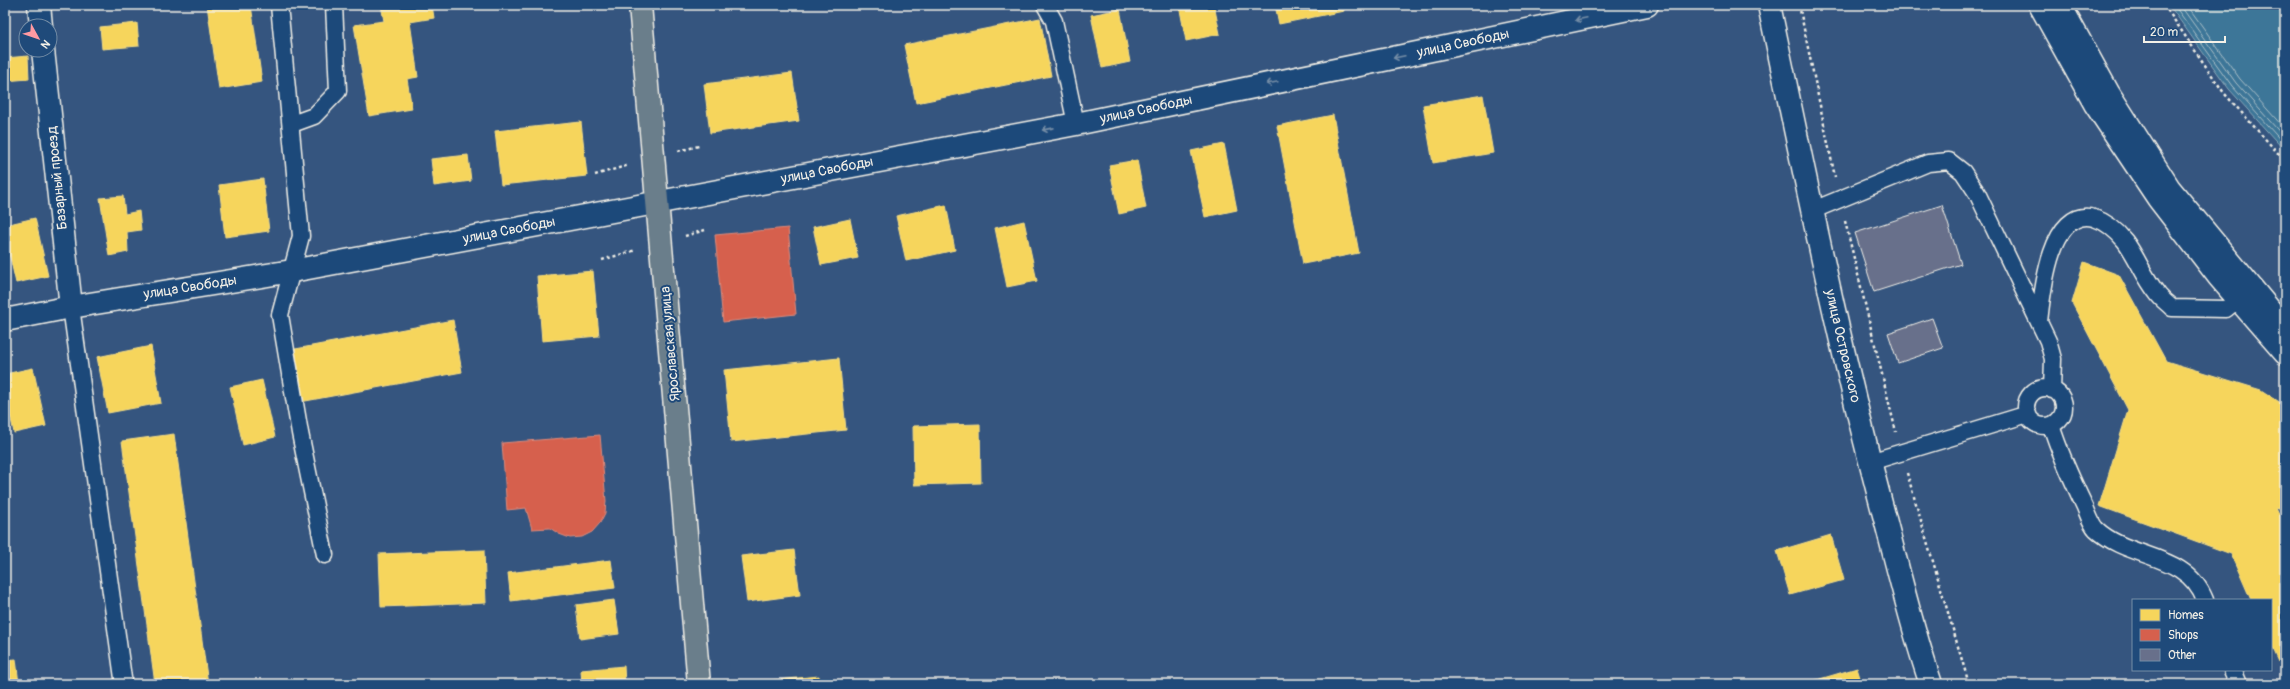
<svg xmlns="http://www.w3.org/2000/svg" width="2290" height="689" viewBox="0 0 2290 689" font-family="Pangolin,sans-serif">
<rect width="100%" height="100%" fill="#35557f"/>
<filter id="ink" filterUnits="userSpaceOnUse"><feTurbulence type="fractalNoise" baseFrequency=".025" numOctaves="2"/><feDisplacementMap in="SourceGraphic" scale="8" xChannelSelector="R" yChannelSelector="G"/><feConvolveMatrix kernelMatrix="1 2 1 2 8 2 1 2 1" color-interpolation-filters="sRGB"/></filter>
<g filter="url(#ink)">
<path fill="#3e7698" stroke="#87a7b8" d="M2169,5H2285V151L2229,89Z"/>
<path fill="#f6d55c" stroke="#f5dd86" d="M207,5H251L262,82L219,89Z
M381,5H432L434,18L410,22L418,77L407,79L412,109L369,116L354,25L384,21Z
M1179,5H1214L1220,34L1186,41Z
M1275,5H1343L1344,11L1279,24Z
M1120,9L1130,62L1102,68L1091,15Z
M1040,18L1051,76L916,103L904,45Z
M137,23L139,46L102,49L100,27Z
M28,56L29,79L5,81V58Z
M792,73L799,121L710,133L704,84Z
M1483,95L1493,153L1433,163L1423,105Z
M1333,115L1359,253L1303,264L1277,126Z
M581,122L587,176L501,185L495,131Z
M1224,144L1237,210L1205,217L1191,151Z
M468,155L471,181L434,186L431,159Z
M1137,160L1146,208L1119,214L1109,165Z
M263,179L269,231L225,237L219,185Z
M123,196L125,214L139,211L141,230L127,232L128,252L109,256L100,198Z
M946,205L955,250L906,261L896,216Z
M35,218L48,276L16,283L5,236V225Z
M850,219L858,258L821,265L813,227Z
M1024,221L1037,281L1007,287L995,228Z
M2084,262L2119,275L2166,361L2261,390L2284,405L2285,510L2276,507L2285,528V664L2279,662L2271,644V600H2251L2231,554L2099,506L2128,410L2072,303Z
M593,271L599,336L542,341L537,276Z
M453,320L462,372L300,402L290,350Z
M151,346L161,403L108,413L97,357Z
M839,358L846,430L731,442L724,370Z
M33,368L46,426L14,433L5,391V374Z
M262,380L275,437L243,445L230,387Z
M980,424L981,483L914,485L913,426Z
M174,434L208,684H155L122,441Z
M1831,535L1844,580L1790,595L1777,551Z
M484,550L486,603L381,607L379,554Z
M794,550L800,595L747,602L741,556Z
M611,560L615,588L511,601L508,573Z
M614,600L619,634L580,639L576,605Z
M16,659L19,684H5V660Z
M624,666L625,684H582L581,670Z
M1857,668L1862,684H1803Z
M819,676L820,684H757L756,682Z"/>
<path fill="#d6604d" stroke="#df8c7c" d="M788,228L796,314L723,322L715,235Z
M600,435L606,501L605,513L600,523L592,532L582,537L570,538L559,534L550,528L532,529L526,508L507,510L502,443Z"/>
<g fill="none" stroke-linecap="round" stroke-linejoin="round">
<path stroke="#abc0c8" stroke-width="1" d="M2174,5L2232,86L2285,145
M2180,5L2236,83L2285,138
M2187,5L2240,79L2285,129"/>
</g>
<path fill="#68708b" stroke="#f4f1e8" d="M1942,205L1961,264L1874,292L1855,233Z
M1932,318L1943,348L1898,363L1888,333Z"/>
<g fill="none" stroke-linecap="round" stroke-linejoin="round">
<g stroke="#f4f1e8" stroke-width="19">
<path id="service" d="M279,5L301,236L280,315L300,433L325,555
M1045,5L1054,21L1076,124
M292,124L314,116L338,91L334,5
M1811,211L1928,163L1949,161L1963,172L1977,193L2048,341L2053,359L2052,390
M71,307L123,678
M2039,322C2042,294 2050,206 2094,218C2107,222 2116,230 2125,241C2137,257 2144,277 2157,293C2161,299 2167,303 2172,308L2226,309L2238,299
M2026 407a19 19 0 1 1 38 0a19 19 0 1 1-38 0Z
M2051,425C2060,454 2072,480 2085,507C2088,514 2091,524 2096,529C2130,561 2186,551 2205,600
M1870,462L2028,414
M2232,670L2238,684"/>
</g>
<g stroke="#f4f1e8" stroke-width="25">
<path id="pedestrian" d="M2060,5L2109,94L2169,188L2285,328"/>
</g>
<g stroke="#f4f1e8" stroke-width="25">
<path id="minor" d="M39,5L41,26
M1769,5C1805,176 1839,347 1884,515C1899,572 1912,629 1931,684
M2040,5L2095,104L2158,198L2219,277L2285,353
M43,50L71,307
M5,320L71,307L292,271L1076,124L1647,5"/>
</g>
<g stroke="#f4f1e8" stroke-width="25">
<path id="primary" d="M640,5L699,684"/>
</g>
<path stroke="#f4f1e8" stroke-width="2.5" stroke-dasharray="3 3" stroke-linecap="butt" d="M1799,5L1835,177
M2164,5L2224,93L2285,161
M678,151L699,146
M595,175L629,165
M1845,221L1896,432
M685,236L705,230
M602,260L636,250
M1907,473L1969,684"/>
<use href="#service" stroke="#1f4a7a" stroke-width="16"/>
<use href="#pedestrian" stroke="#1f4a7a" stroke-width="22"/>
<use href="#minor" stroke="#1f4a7a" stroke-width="22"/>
<use href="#primary" stroke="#6b7e8b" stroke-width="22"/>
</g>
<defs><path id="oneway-shaft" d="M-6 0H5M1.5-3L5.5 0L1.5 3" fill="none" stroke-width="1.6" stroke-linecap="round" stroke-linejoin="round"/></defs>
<g stroke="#748da6">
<use href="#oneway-shaft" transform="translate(1581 19) rotate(168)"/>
<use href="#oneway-shaft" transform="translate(1399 57) rotate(168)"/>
<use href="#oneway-shaft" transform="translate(1272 83) rotate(168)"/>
<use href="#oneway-shaft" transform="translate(1048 129) rotate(169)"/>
</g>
</g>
<g text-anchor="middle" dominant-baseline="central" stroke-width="4" stroke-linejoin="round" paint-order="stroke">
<g font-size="14" fill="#f4f1e8" stroke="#1f4a7a">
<text transform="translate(1463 43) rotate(-12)">улица Свободы</text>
<text transform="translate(1146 109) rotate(-12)">улица Свободы</text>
<text transform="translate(827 170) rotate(-11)">улица Свободы</text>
<text transform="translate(57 178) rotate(-96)">Базарный проезд</text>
<text transform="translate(509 230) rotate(-11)">улица Свободы</text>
<text transform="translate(190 287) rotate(-9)">улица Свободы</text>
<text transform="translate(670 344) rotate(-95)">Ярославская улица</text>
<text transform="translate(1843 346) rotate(77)">улица Островского</text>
</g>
</g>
<rect width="2290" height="689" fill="none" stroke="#1f4a7a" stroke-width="20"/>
<rect x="10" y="10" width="2270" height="669" fill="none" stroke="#f4f1e8" stroke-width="1.5" filter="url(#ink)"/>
<rect x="2132" y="599" width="140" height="72" fill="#1f4a7a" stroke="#748da6"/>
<rect x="2140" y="609" width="20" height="12" fill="#f6d55c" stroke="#748da6"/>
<text x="2168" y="619" font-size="12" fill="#f4f1e8">Homes</text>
<rect x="2140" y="629" width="20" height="12" fill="#d6604d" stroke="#748da6"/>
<text x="2168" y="639" font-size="12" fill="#f4f1e8">Shops</text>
<rect x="2140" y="649" width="20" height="12" fill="#68708b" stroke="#748da6"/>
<text x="2168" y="659" font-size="12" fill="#f4f1e8">Other</text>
<g transform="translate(38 38) rotate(130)"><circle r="19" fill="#1f4a7a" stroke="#748da6"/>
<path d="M0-3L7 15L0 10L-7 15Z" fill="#ff9aa2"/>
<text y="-6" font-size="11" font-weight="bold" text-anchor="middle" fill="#f4f1e8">N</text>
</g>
<path d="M2144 36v6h81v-6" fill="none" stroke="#f4f1e8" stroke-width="2"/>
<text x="2150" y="36" font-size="12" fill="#f4f1e8" stroke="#1f4a7a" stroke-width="3" paint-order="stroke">20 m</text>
</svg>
